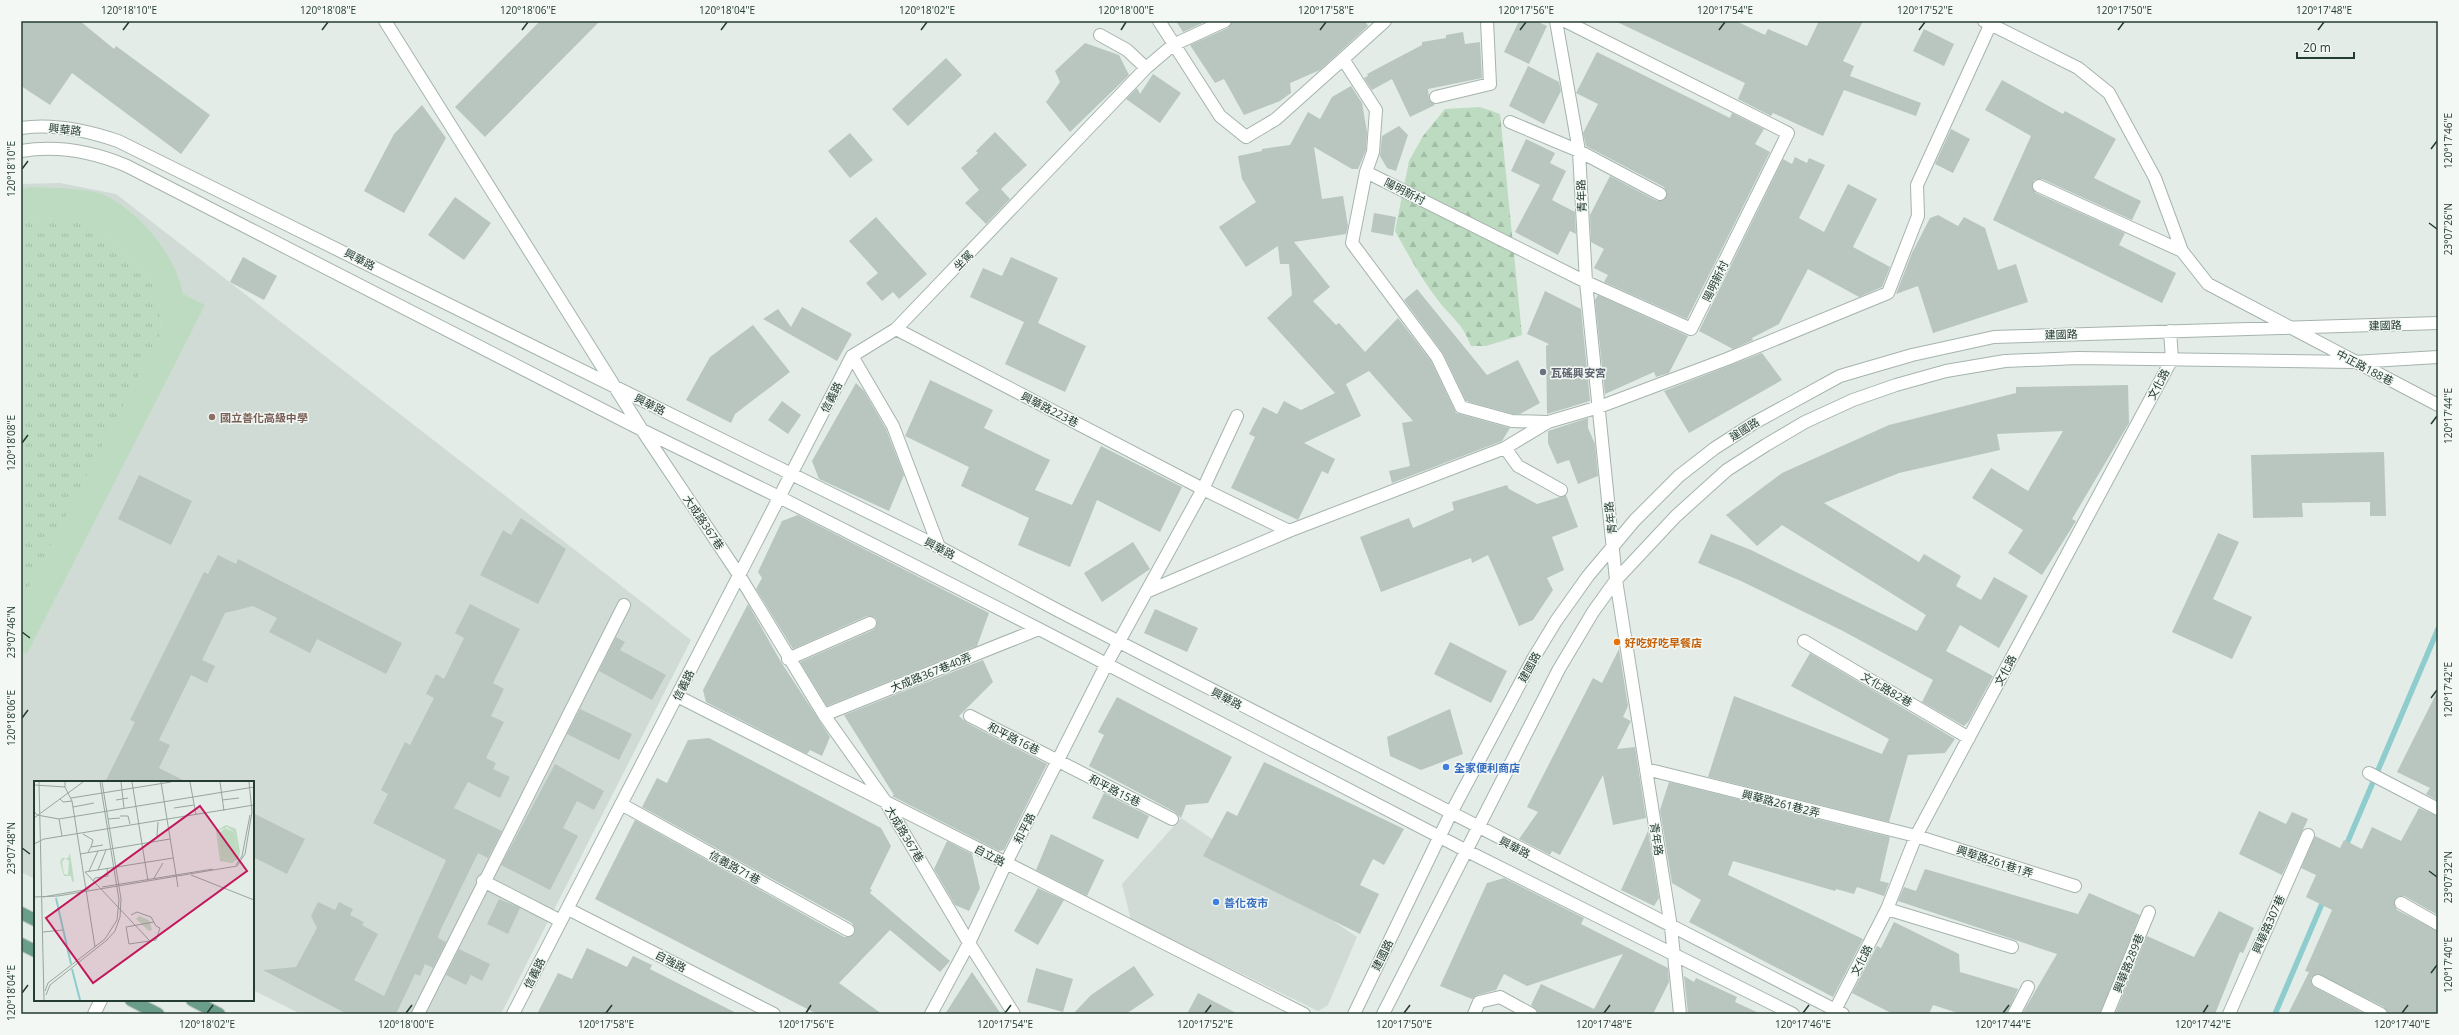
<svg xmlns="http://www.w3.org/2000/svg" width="2459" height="1035" viewBox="0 0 2459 1035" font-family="'Open Sans','Noto Sans TC',sans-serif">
<defs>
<pattern id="grass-tufts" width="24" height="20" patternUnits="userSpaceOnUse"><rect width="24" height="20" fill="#bddbc1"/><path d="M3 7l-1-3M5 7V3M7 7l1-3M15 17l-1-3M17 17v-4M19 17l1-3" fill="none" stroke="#a2bda6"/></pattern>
<pattern id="forest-firs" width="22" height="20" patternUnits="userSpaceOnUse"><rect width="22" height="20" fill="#bddbc1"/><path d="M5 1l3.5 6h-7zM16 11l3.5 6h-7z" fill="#a2bda6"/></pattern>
</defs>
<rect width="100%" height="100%" fill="#e3ece7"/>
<path fill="#d1dbd5" d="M60,183L116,194L691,640L501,1014H301L253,990V782H35V879L21,872V184Z
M1181,818L1357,937L1328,1005L1318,1011L1131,920L1122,884Z"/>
<path fill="url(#grass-tufts)" d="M21,217C42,218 62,218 82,224C111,233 151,270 159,300C161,310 160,323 161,333L21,602Z"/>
<path fill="url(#forest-firs)" d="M1480,107L1500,114L1522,335L1486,346H1471C1462,323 1456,322 1441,304C1423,282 1409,256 1395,231L1409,161L1423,136L1445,109Z"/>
<path fill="#bddbc1" d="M31,187C49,188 86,188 102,194C140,211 175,254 183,294L205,305L27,654L21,651V602L161,333C160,323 161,310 159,300C151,269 111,233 82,224C62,218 42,218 21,217V189Z"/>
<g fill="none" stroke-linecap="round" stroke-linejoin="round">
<path stroke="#8fcccd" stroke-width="5.5" d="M2345,848L2438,629
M2275,1014L2324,899"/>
</g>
<path fill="#b8c6bf" d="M21,21H80L114,49L116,46L210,115L181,154L72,73L50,105L21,86Z
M540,21H600L485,137L455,107Z
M1176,21H1207L1183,32Z
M1232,21H1365L1368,26L1320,70L1290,83L1291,93L1280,101L1244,115L1224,79L1215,83L1190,45L1228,28Z
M1519,21H1536L1547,26L1529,64L1504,52Z
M1615,21H1736L1765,35L1768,29L1807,46L1819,21H1863L1843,61L1854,66L1850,76L1921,103L1916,116L1844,90L1823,136L1773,113L1771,116L1738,99L1745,83Z
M1924,29L1954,44L1944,66L1913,51Z
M1463,32L1465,44L1480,42L1482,78L1428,89L1429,99L1435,105L1410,117L1392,79L1372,90L1364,78L1368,76L1367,74L1422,45V42L1446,38V35Z
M1085,43L1119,55L1129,75L1070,132L1046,102L1060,82L1055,71Z
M1597,52L1730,118L1732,113L1764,129L1755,144L1770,152L1687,319L1604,282L1608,275L1594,268L1604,249L1591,242L1590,215L1610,176L1657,201L1664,200L1667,194L1664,187L1586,146L1583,133L1598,104L1576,93Z
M946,58L962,75L908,126L892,109Z
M1528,66L1559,82L1561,91L1544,124L1509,106Z
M1153,74L1181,93L1160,123L1126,99L1137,88L1140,94Z
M2002,80L2063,114L2065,111L2116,139L2094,178L2141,201L2132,220L2042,179L2034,180L2032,187L2036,193L2125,233L2119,245L2176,273L2162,303L1993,220L2031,136L1985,110Z
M1351,86L1362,103L1367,132L1366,150L1358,169H1352L1314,147L1322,199L1343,196L1348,226L1346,234L1294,242L1330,287L1313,301L1336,325L1339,323L1365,352L1398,318L1431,361L1456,413L1510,428L1502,441L1392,483L1389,471L1410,466L1402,423L1413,421L1369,371L1346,384L1361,416L1304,443L1335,459L1328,474L1322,471L1298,520L1231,488L1255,437L1249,434L1263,407L1277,414L1284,401L1301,410L1335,393L1267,318L1292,295L1289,264H1280L1278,246L1246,267L1219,227L1256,202L1242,179L1238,156L1262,151V149L1290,145L1308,112L1320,119L1332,97Z
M422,105L446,138L404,213L364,191L394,134Z
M1399,126L1408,135L1396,171L1387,168L1380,156L1382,136Z
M1951,129L1970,139L1953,173L1935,164Z
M995,132L1027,165L1001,189L1010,199L986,224L965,203L979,190L961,168L978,153L976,151Z
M850,133L873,160L850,178L828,151Z
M1526,139L1555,153L1550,163L1566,171L1552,200L1575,212L1576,234L1570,231L1558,255L1515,232L1540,185L1511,171Z
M1795,157L1807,163L1809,158L1825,165L1799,218L1824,232L1848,184L1877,199L1853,247L1890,267L1882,287L1859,297L1808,269L1779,324L1752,338L1753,340L1733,349L1699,331L1783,159L1792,164Z
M455,197L491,223L464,260L428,235Z
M1374,213L1396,217L1393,236L1371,232Z
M1938,215L1958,226L1964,217L1985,228L1998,270L2016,264L2028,302L1933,333L1918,286L1896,294L1912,253L1930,218Z
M876,217L927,274L899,299L893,292L882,301L866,283L878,273L849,241Z
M243,257L277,276L264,300L230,282Z
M1011,257L1058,278L1038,323L1086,346L1065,392L1005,364L1024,322L970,297L983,268L1002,276Z
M1417,289L1487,375L1518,360L1540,403L1520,414H1513L1466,401L1443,353L1404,300Z
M1545,291L1581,309L1590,401L1547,414L1546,346L1549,344L1527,334Z
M1598,295L1688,336L1669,373L1656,377L1654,372L1605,394L1595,300Z
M802,307L852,334L837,361L763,319L778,309L791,327Z
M753,325L790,372L735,414L731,423L686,400L710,357Z
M1762,353L1782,380L1689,433L1664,391Z
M930,380L993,410L984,428L1050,460L1035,490L1072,505L1101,446L1182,487L1160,532L1097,500L1070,567L1018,545L1029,518L961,486L969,467L905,436Z
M856,383L864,391L886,429L904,475L889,511L819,479L812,461Z
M2128,385L2129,423L2072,519L2076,521L2042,575L2008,553L2023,530L1972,498L1991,468L2028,491L2063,431L1997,434L2000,450L1899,473L1824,503L1919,562L1924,554L1961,576L1956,586L1981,600L1994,577L2028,596L1999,648L1960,625L1946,651L1993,676L1969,721L1964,726L1922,702L1933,680L1843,631L1741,581L1698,563L1711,534L1751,550L1917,631L1926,615L1782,525L1757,546L1726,515L1782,473L1889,425L2016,393V387Z
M782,401L801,415L788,434L768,420Z
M1588,418V428L1595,444L1598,476L1578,484L1569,460L1557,464L1548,443V431Z
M2384,452L2386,516H2370V502L2302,503L2303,517L2253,518L2251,455Z
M139,475L192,501L171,545L118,519Z
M1507,485L1509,489L1537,504L1566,495L1578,527L1552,537L1564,570L1547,578L1553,590L1533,620L1519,626L1488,555L1472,563L1471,558L1381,592L1360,537L1409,518L1413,528L1454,510L1452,502Z
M798,515L989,613L977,646L827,706L800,662L873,630L876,627L877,620L874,617L867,616L793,649L756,589L762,578L758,572L782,521Z
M521,518L566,549L538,604L480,575L503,530L511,535Z
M2218,533L2239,542L2213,599L2252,617L2232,659L2172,632Z
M1133,542L1150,569L1102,602L1084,573Z
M218,555L236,564L238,559L402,643L386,674L317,639L310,653L269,632L277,618L253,606L225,613L202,660L215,666L207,683L191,675L159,740L170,745L159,768L187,782H105L135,722L130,720L204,572L208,574Z
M470,604L520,629L493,683L504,689L491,716L504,722L486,758L496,763L493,769L510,777L500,798L468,782L454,808L502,831L488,858L478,853L440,931L438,938L446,942L433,968L425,964L420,976L415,974L396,1014H347L263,970L296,967L317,928L311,916L318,902L335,910L339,902L353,909L350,915L364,922L362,925L378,934L354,980L384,996L446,860L373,823L388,794L381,790L405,742L410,745L434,698L426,694L436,674L444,679L464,638L455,633Z
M748,604L781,662L830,737L822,756L810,750L807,754L706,702L703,690Z
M1155,609L1198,628L1187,652L1144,633Z
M616,637L625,642L620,650L666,675L652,700L599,671Z
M1450,642L1507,671L1491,703L1434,674Z
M1619,649L1628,706L1623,717L1631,721L1617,749L1635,747L1646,818L1613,825L1603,775L1560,855L1552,851L1550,855L1519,839L1538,812L1527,807L1593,678L1602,683Z
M1810,653L1955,739L1945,753L1908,755L1889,822L1708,777L1734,696L1882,754L1889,739L1791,686Z
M983,660L993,682L959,716L967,723L1047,764L1004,850L999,851L892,796L894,795L844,715Z
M2438,690V801L2426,794L2430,788L2397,772Z
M1117,697L1232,757L1208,803L1186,805L1181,818L1175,812L1089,766L1104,735L1098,732Z
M580,709L632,734L619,760L567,734Z
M1450,709L1463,754L1421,770L1390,756L1387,737Z
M709,738L881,828L891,846L870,889L872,890L870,893L950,961L940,972L890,930L839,983L882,1014H817L595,899L635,820L844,937H849L854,934L855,929L852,923L642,807L657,778L667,783L688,740Z
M1264,762L1404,829L1384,865L1373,859L1360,885L1379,894L1360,934L1203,856L1227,811L1237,816Z
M555,764L604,791L594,810L577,801L563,828L578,836L550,890L501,865Z
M1669,782L1890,837L1880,881L1889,883L1884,896L1857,887L1854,894L1836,889L1835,891L1733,861L1728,875L1863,939L1833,997L1689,922L1701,900L1672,883L1660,810Z
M1104,793L1149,816L1138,839L1092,818Z
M2419,808L2438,816V915L2404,896L2397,897L2394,903L2397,910L2438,931V1014H2388L2384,1007L2318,974L2311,978V982L2314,987L2365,1014H2288L2309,972L2305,971L2332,910L2306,897L2316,875L2301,868L2315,836L2340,848L2344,840L2362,849L2372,827L2401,841Z
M2259,811L2286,824L2292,812L2308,819L2282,875L2239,854Z
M253,813L305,839L287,874L253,857Z
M1648,831L1659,898L1654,906L1621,890Z
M1051,834L1104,860L1087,896L1036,870Z
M947,841L972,854L980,888L969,911L955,905L934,869Z
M1925,869L2078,914L2089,893L2140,915L2100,1014H2022L2057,954L1898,901L1904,887L1916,891Z
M1504,878L1584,918L1581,924L1668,968L1669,982L1653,1014H1538L1537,1010L1531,1005L1541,984L1594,1009L1623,954L1527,986L1504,974L1496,990L1477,995L1472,999L1440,986L1487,883Z
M1038,888L1064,900L1038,945L1014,931Z
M499,899L520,908L508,934L487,924Z
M2219,911L2254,928L2243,953L2240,952L2215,1014H2115L2147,936L2194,957Z
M1894,922L1959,954L1960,972L2018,989L2007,1014H1961L1933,1005L1929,1014H1893L1852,993L1877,946L1881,948Z
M587,948L627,967L633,956L652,965L650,969L738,1014H537L558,973L572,979Z
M459,949L490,964L482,981L471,975L466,985L446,975Z
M1134,966L1154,995L1126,1014H1073L1091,995Z
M1036,968L1073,979L1063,1012L1027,1002Z
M972,972L1001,1014H945Z
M1684,976L1694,982L1696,978L1737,997L1735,1002L1761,1014H1688Z
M1198,993L1238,1014H1187Z"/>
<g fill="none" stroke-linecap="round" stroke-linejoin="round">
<g stroke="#a6b4ad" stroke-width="14">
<path id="minor" d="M385,21L642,430L739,575L824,715L885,801L969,943L1014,1014
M1159,21L1220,116L1246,137L1276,119L1343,59
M1385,21L1343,59L1376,110L1373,152L1366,172L1352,243L1437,357L1461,407L1512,421L1547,422
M1556,21L1579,151L1586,282L1616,580L1671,927L1680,1014
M1984,21L2078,68L2109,93L2155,178L2182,251L2208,284L2438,405
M1100,35L1127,50L1146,68
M1436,97L1490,84L1487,21
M1510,122L1579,151L1660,194
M21,128C54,123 86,130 118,141L939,547L1059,611L1843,1014
M21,151C57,145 94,152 127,166L642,430L779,497L1039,629L1465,850L1793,1014
M1366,172L1586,282L1691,329L1788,133L1565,21
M2039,186L2182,251
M896,329L1203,489L1289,531
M1505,448L1518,466L1561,490
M939,547L893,426L852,356L896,329L1146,68L1173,45L1225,21
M1146,592L1289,531L1505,448L1548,422L1599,407L1727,359L1888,293L1918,216L1917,185L1992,21
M1804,641L1969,738
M788,659L870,623
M677,696L1304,1014
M824,715L1039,629
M970,716L1172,819
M1646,769L1916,836L2075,886
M2369,773L2438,809
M621,804L848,930
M483,881L561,921
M2401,903L2438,924
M568,909L774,1014
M1887,909L2012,947
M2318,981L2381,1014
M94,1014L101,1000
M418,1014L624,605
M513,1014L852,356
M931,1014L969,943L1006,863L1106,665L1203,489L1237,416
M1354,1014L1451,813L1533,659L1556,621L1588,576L1635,520L1679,476L1715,448L1754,423L1840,376L1912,355L1994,337L2438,323
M1383,1014L1559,669L1593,612L1616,580L1676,516L1727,470L1766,445L1805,422L1853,400L1896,385L1946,371L2005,361L2078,358L2354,362L2438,357
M1474,1014L1479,1002L1500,997L1531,1014
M1833,1014L1887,909L1916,836L2172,359L2170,331
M2014,1014L2028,987
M2107,1014L2149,912
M2229,1014L2308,835"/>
</g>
<g stroke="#c2c8c6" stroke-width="14">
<path id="major" d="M21,913L35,920
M21,944L35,951
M131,1000L158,1014
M192,1000L219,1014"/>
</g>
<use href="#minor" stroke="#fff" stroke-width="12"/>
<use href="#major" stroke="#6a9e8a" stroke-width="12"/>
</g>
<path fill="none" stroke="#243c32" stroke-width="1.5" d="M123,30L129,22M322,30L328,22M522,30L528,22M721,30L727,22M921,30L927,22M1121,30L1126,22M1320,30L1326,22M1520,30L1526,22M1719,30L1725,22M1919,30L1925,22M2118,30L2124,22M2318,30L2324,22M2431,149L2437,141M22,169L28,161M2429,223L2437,229M2431,424L2437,416M22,443L28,435M22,632L30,638M2431,698L2437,690M22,718L28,710M22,848L30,854M2429,871L2437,877M2431,973L2437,965M22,993L28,985M207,1013L213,1005M406,1013L412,1005M606,1013L612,1005M806,1013L811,1005M1005,1013L1011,1005M1205,1013L1211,1005M1404,1013L1410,1005M1604,1013L1610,1005M1803,1013L1809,1005M2003,1013L2009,1005M2203,1013L2208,1005M2402,1013L2408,1005"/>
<circle fill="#6b7280" stroke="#f3f8f5" stroke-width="1.5" cx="1543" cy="372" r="4"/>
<circle fill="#8d6e63" stroke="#f3f8f5" stroke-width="1.5" cx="212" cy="417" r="4"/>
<circle fill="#e8710a" stroke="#f3f8f5" stroke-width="1.5" cx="1617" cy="642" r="4"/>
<g fill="#3f7fe0" stroke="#f3f8f5" stroke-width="1.5">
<circle cx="1446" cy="767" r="4"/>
<circle cx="1216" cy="902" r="4"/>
</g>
<g text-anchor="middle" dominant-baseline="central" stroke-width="3" stroke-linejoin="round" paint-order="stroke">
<g font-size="11" fill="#243c32" stroke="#f3f8f5">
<text transform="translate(65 129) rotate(6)">興華路</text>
<text transform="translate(1405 191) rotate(27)">陽明新村</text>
<text transform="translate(1581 196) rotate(-93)">青年路</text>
<text transform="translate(360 259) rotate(27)">興華路</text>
<text transform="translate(963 260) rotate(-46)">坐駕</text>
<text transform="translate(1715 281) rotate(-64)">陽明新村</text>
<text transform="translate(2385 325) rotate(-2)">建國路</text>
<text transform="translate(2061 334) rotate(-2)">建國路</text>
<text transform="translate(2365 367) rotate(28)">中正路188巷</text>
<text transform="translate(2158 384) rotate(-62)">文化路</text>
<text transform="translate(831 397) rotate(-63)">信義路</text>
<text transform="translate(650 404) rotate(26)">興華路</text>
<text transform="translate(1050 409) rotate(27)">興華路223巷</text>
<text transform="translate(1744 429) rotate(-32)">建國路</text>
<text transform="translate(1610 518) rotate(-97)">青年路</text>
<text transform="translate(704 522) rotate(56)">大成路367巷</text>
<text transform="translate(940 548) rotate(27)">興華路</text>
<text transform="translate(1529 667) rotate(-61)">建國路</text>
<text transform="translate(2005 670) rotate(-62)">文化路</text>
<text transform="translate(931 672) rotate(-22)">大成路367巷40弄</text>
<text transform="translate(683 685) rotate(-63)">信義路</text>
<text transform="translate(1887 689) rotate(30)">文化路82巷</text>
<text transform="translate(1227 698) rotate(27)">興華路</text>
<text transform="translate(1014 738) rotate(27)">和平路16巷</text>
<text transform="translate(1115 790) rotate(27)">和平路15巷</text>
<text transform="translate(1781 803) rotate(14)">興華路261巷2弄</text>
<text transform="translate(1024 828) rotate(-63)">和平路</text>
<text transform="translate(905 834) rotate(59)">大成路367巷</text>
<text transform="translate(1657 839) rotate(81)">青年路</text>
<text transform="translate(1515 847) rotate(27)">興華路</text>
<text transform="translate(990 855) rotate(27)">自立路</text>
<text transform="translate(1995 861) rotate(18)">興華路261巷1弄</text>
<text transform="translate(735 867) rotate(29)">信義路71巷</text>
<text transform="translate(2268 924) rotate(-66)">興華路307巷</text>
<text transform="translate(1382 955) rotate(-64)">建國路</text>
<text transform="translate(1861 960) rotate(-63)">文化路</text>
<text transform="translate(671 961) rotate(27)">自強路</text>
<text transform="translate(2128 963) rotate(-68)">興華路289巷</text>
<text transform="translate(534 973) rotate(-63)">信義路</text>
</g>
<g font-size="11" font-weight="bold" fill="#5b616d" stroke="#f3f8f5" text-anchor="start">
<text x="1551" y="372">瓦磘興安宮</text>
</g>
<g font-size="11" font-weight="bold" fill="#785e54" stroke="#f3f8f5" text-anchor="start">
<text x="220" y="417">國立善化高級中學</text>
</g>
<g font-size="11" font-weight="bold" fill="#c56008" stroke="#f3f8f5" text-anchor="start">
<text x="1625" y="642">好吃好吃早餐店</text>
</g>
<g font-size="11" font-weight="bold" fill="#366cbe" stroke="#f3f8f5" text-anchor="start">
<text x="1454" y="767">全家便利商店</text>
<text x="1224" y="902">善化夜市</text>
</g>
</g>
<g transform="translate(34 781)">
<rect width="220" height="220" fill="#e3ece7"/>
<path d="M191,47L200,51L204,73L196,80L188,76L184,53Z" fill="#bddbc1"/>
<path d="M105,135L115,139L118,149L115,150L102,138Z" fill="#bddbc1"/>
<path d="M192,44L202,48L206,71L205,77L198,82L186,80L182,50ZM193,46L200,51L204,73L196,80L188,76L184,53L186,49ZM36,72L40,100L38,101L37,95H30L26,81L28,77H34ZM31,77L35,80L34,94L30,93L28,81Z" fill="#bddbc1" fill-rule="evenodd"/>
<path fill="none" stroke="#8fcccd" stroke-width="2" d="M22,117L37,183M38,188L46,219"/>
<path fill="none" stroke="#97a69f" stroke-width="1" d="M5,1L10,219M31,1V6L38,20L61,166M87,1L90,27M98,1L114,100M127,1L144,106M156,1L162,34M186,1L190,30M0,4L31,6M37,17L137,1M26,18L29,21L38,20M82,19L94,17M188,19L205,17M39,26L60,22M140,27L160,24M0,30L3,34L25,38L220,6M86,35H94L96,43M0,37L49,1M25,38L28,55M74,38L86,37M49,53L59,59L57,66M123,55L124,41M0,63L10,58L220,24M54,71L57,66L69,64M46,73L136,58M202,84L208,75L216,34M64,89L72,69M55,90L64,70M51,91L115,159M51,91L139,77M157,94L220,119M120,97L129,82M59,100L61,97L74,95L73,87M68,106L179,88M0,116L24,115L203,85L211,73L218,31L215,1M9,116L55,108M97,134L103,131L117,136L122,145L126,147L122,159L95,163L92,146L120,141M9,151L29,149M11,210L14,202L71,158L83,139L85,119L66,1M12,214L16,204L73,159L81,150L86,136L87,118L68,1"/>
<path fill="#c2185b" fill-opacity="0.15" stroke="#c2185b" stroke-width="2" d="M166,25L213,90L59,202L12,137Z"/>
<rect width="220" height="220" fill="none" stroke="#243c32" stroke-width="2"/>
</g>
<rect width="2459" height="1035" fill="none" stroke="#f3f8f5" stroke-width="44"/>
<path d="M2297 52v6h57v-6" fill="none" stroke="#243c32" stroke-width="2"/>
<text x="2303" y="52" font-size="12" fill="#243c32" stroke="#f3f8f5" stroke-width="3" paint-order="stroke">20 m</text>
<rect x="22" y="22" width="2415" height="991" fill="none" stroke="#243c32" stroke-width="1.5"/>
<g font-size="10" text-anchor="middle" fill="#243c32">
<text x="129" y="14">120°18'10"E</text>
<text x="328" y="14">120°18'08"E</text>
<text x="528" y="14">120°18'06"E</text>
<text x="727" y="14">120°18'04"E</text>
<text x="927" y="14">120°18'02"E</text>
<text x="1126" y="14">120°18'00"E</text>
<text x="1326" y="14">120°17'58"E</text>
<text x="1526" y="14">120°17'56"E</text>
<text x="1725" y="14">120°17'54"E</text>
<text x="1925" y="14">120°17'52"E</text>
<text x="2124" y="14">120°17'50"E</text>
<text x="2324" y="14">120°17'48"E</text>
<text transform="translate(2448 141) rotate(-90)" y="4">120°17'46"E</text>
<text transform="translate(11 169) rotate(-90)" y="4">120°18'10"E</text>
<text transform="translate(2448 229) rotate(-90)" y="4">23°07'26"N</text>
<text transform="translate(2448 416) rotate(-90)" y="4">120°17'44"E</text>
<text transform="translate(11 443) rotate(-90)" y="4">120°18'08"E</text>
<text transform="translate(11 632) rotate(-90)" y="4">23°07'46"N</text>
<text transform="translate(2448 690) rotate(-90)" y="4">120°17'42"E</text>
<text transform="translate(11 718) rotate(-90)" y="4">120°18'06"E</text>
<text transform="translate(11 848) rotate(-90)" y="4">23°07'48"N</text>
<text transform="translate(2448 877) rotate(-90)" y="4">23°07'32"N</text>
<text transform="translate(2448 965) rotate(-90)" y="4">120°17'40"E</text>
<text transform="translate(11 993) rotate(-90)" y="4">120°18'04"E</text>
<text x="207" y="1028">120°18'02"E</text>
<text x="406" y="1028">120°18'00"E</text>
<text x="606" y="1028">120°17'58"E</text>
<text x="806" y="1028">120°17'56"E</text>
<text x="1005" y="1028">120°17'54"E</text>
<text x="1205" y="1028">120°17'52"E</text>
<text x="1404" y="1028">120°17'50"E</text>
<text x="1604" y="1028">120°17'48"E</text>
<text x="1803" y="1028">120°17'46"E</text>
<text x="2003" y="1028">120°17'44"E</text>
<text x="2203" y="1028">120°17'42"E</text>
<text x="2402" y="1028">120°17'40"E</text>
</g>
</svg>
